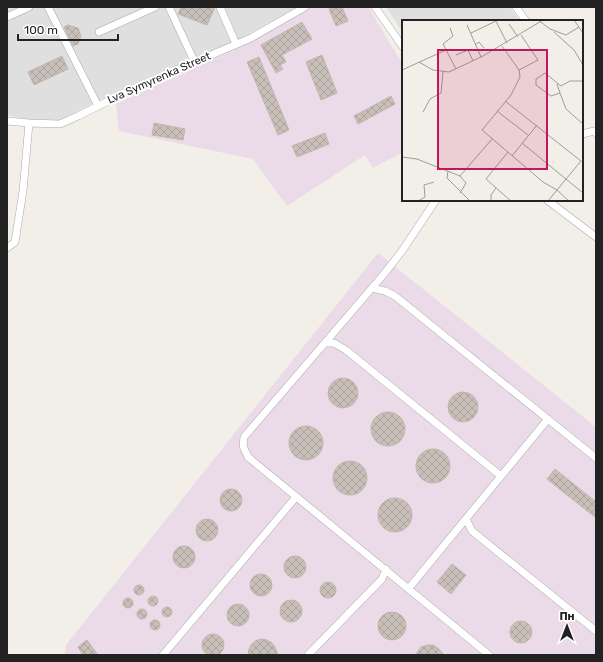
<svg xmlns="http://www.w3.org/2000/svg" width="603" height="662" viewBox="0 0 603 662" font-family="Rubik,sans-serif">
<defs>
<pattern id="building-cross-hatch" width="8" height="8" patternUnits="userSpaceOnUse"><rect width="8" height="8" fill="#c7bfb8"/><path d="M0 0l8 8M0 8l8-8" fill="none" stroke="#aba49e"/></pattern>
</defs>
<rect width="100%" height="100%" fill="#f2efe9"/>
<path fill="#e0dfdf" d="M7,7H297L238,40L147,77L60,120L25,119L7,115Z
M386,7H510L520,21H403V33Z"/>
<path fill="#ebdbe8" d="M310,7H368L403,65V152L373,168L365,155L287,206L253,159L119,131L116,104L238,48Z
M378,253L596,427V655H65L66,645Z"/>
<path fill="url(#building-cross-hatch)" stroke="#c4b6ab" d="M181,7H215L207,25L178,14Z
M334,7H342L348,21L336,26L329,9Z
M302,22L312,39L282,55L286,62L280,65L283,69L276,73L261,45Z
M68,25L78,28L81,36L78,44L73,46L64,27Z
M322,55L337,93L321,100L306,62Z
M62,56L68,69L34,85L28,72Z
M259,57L289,130L278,135L247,62Z
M391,96L395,104L358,124L354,116Z
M154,123L185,129L183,140L152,135Z
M325,133L329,144L297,157L292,146Z
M328 393a15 15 0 1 1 30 0a15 15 0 1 1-30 0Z
M448 407a15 15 0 1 1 30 0a15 15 0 1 1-30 0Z
M371 429a17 17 0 1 1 34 0a17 17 0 1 1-34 0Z
M289 443a17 17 0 1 1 34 0a17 17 0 1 1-34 0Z
M416 466a17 17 0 1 1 34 0a17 17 0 1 1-34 0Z
M333 478a17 17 0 1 1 34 0a17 17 0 1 1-34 0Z
M555,469L596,502V518L547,479Z
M220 500a11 11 0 1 1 22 0a11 11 0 1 1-22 0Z
M378 515a17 17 0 1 1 34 0a17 17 0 1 1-34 0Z
M196 530a11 11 0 1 1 22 0a11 11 0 1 1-22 0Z
M173 557a11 11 0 1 1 22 0a11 11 0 1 1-22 0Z
M284 567a11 11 0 1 1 22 0a11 11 0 1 1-22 0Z
M452,564L466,575L451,594L437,582Z
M250 585a11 11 0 1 1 22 0a11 11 0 1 1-22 0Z
M320 590a8 8 0 1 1 16 0a8 8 0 1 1-16 0Z
M134 590a5 5 0 1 1 10 0a5 5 0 1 1-10 0Z
M148 601a5 5 0 1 1 10 0a5 5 0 1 1-10 0Z
M123 603a5 5 0 1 1 10 0a5 5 0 1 1-10 0Z
M280 611a11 11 0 1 1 22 0a11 11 0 1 1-22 0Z
M227 615a11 11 0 1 1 22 0a11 11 0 1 1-22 0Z
M162 612a5 5 0 1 1 10 0a5 5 0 1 1-10 0Z
M137 614a5 5 0 1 1 10 0a5 5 0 1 1-10 0Z
M378 626a14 14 0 1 1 28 0a14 14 0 1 1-28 0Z
M150 625a5 5 0 1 1 10 0a5 5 0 1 1-10 0Z
M510 632a11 11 0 1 1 22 0a11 11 0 1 1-22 0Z
M202 645a11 11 0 1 1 22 0a11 11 0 1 1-22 0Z
M261,639L267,640L272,643L275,647L278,655H248L249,649L251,645L255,641Z
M87,640L98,655H83L78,647Z
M428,645H433L438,648L444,655H415L421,647Z"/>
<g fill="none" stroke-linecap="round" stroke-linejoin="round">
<g stroke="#a9a9a9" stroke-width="8">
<path id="minor" d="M48,7L98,106
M169,7L195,63
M220,7L236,44
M375,7L403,47
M516,7L526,21
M7,17L29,7
M99,32L155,7
M7,121L29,123L60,124L78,116L143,84L251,38L305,7
M582,134L594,131L596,133
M436,200L402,251L384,274L244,437L243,446L248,457L489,655
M547,200L596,237
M7,248L15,242L23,191L29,123
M372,288L385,291L395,296L596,458
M325,343H334L346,350L501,476
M466,519L472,531L596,631
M409,588L548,419
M163,655L296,497
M308,655L382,579L386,569"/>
</g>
<use href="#minor" stroke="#fff" stroke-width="7"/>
</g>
<g text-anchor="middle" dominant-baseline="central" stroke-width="4" stroke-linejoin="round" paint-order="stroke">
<g font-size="11" fill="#222" stroke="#fff">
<text transform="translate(159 78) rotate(-24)">Lva Symyrenka Street</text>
</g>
</g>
<g transform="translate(402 20)">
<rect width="181" height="181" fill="#f2efe9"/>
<path fill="none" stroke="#9f9d99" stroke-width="1" d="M136,0L148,9L164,15L177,7M172,0L181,13M94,1L105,23M107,4L116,17M65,5L79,37M48,8L51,16L41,24L54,49M152,12L172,30L181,45M69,13L94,1M73,25L77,22L82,28M100,26L117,50L118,57L109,75L80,110L141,162L155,170L146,181M54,35L66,30L71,41M17,42L31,50L47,52L81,36L141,0M0,50L44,30M117,50L136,40L119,15M155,64L158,73L149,76L134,65V59L143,53L159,66L168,61H181M158,73L164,89L181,104M103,81L179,141L155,170L167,181M95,91L126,115M21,92L28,79L39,73L41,52M120,123L181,173M106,132L84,159L109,181M110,136L135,105M0,137L15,139L58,156L90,119M46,151L45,158L68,181M58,173L64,163L58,156M16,181L23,177L22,165L32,162M89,181V175L94,168"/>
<path fill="#c2185b" fill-opacity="0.15" stroke="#c2185b" stroke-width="2" d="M36,30H145V149H36Z"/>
<rect width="181" height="181" fill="none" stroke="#222" stroke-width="2"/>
</g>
<rect width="603" height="662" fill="none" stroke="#222222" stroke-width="16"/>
<g transform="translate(567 626)" stroke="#ffffff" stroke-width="3" paint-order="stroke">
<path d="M0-3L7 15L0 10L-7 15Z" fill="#222222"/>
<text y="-6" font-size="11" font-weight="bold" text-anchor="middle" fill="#222222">Пн</text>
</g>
<path d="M18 34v6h100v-6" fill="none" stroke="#222222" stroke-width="2"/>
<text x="24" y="34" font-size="12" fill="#222222" stroke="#ffffff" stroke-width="3" paint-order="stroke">100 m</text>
</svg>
